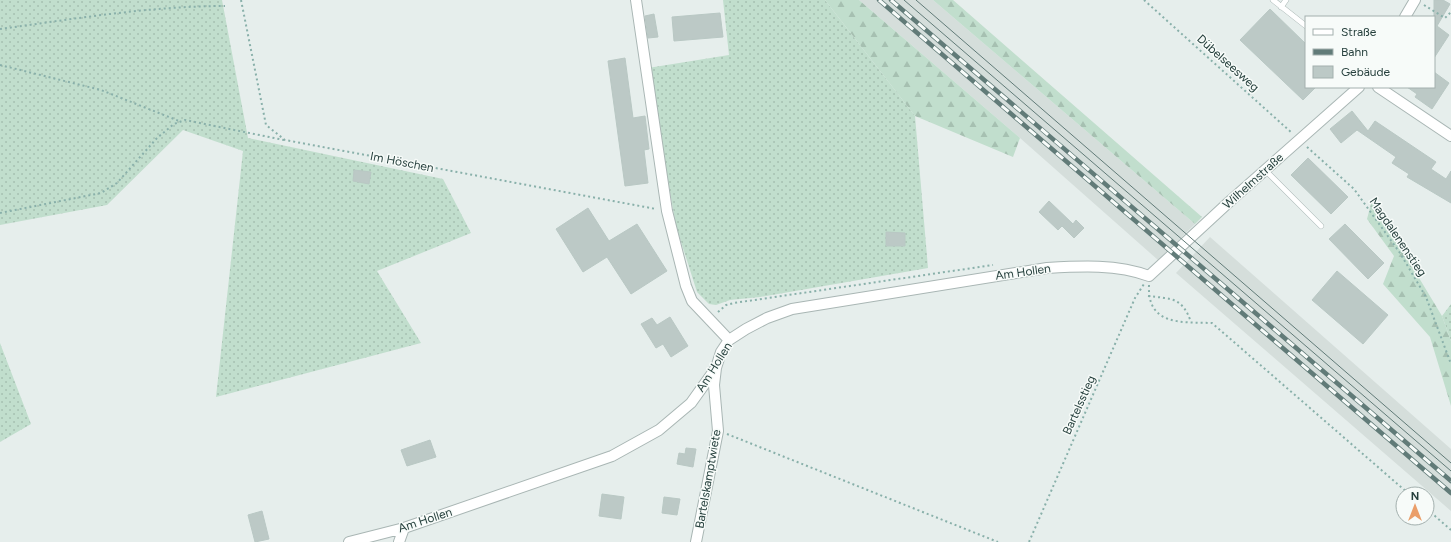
<svg xmlns="http://www.w3.org/2000/svg" width="1451" height="542" viewBox="0 0 1451 542" font-family="Figtree,sans-serif">
<defs>
<pattern id="grass-dots" width="8" height="8" patternUnits="userSpaceOnUse"><rect width="8" height="8" fill="#c1decd"/><path d="M2 2h.1M6 6h.1" fill="none" stroke="#a6c0b1" stroke-width="1.8" stroke-linecap="round"/></pattern>
<pattern id="forest-firs" width="22" height="20" patternUnits="userSpaceOnUse"><rect width="22" height="20" fill="#c1decd"/><path d="M5 1l3.5 6h-7zM16 11l3.5 6h-7z" fill="#a6c0b1"/></pattern>
</defs>
<rect width="100%" height="100%" fill="#e6eeec"/>
<path fill="#d5dedb" d="M859,0H933L1195,224L1158,260L1020,138Z
M1210,237L1451,449V511L1176,273Z"/>
<path fill="url(#grass-dots)" d="M0,0H222L248,138L443,179L471,233L377,271L421,343L216,397L243,151L183,130L107,205L0,225Z
M723,0H825L915,116L928,268L760,297L730,300L716,305L709,304L697,292L676,226L648,68L729,55Z
M1451,304V341L1442,316Z
M0,343L31,424L0,442Z"/>
<path fill="url(#forest-firs)" d="M825,0H859L1020,138L1013,157L915,116Z
M933,0H953L1202,217L1195,224Z
M1372,200L1442,316L1451,341V406L1430,337L1383,284L1394,256L1367,219Z"/>
<path fill="#bcc9c6" stroke="#b9c8c4" d="M1434,0H1443L1450,4L1437,26L1449,35L1434,58Z
M1270,9L1306,44V87H1316L1303,100L1240,40Z
M720,13L723,37L674,41L672,17Z
M654,14L658,37L648,38L645,16Z
M625,58L633,118L645,116L649,149L644,150L648,183L625,186L608,61Z
M1434,72L1449,83L1432,109L1415,97L1417,94L1407,87H1434Z
M1352,111L1368,131L1375,121L1436,162L1431,169L1446,179L1451,171V203L1407,177L1409,174L1392,163L1396,157L1357,130L1341,143L1330,129Z
M1308,158L1348,197L1331,214L1291,175Z
M354,170L371,172L369,184L353,181Z
M1049,201L1073,224L1076,220L1084,228L1074,238L1062,226L1058,230L1039,212Z
M588,208L609,241L637,224L667,271L631,294L607,257L583,272L556,229Z
M1345,224L1384,263L1368,279L1329,239Z
M886,232L905,233V246H886Z
M1337,271L1388,315L1363,344L1312,300Z
M670,317L688,346L671,357L663,344L656,348L641,324L652,318L657,325Z
M430,440L436,457L407,466L401,450Z
M686,448L696,449L693,467L677,464L679,453L685,454Z
M602,494L624,497L621,519L599,516Z
M664,497L680,499L677,515L662,513Z
M262,511L269,539L255,542L248,515Z"/>
<g fill="none" stroke-linecap="round" stroke-linejoin="round">
<g stroke="#a9b6b4" stroke-width="6">
<path id="lane" d="M1273,0L1306,26
M1281,7L1286,0
M1265,170L1321,226"/>
</g>
<g stroke="#a9b6b4" stroke-width="12">
<path id="street" d="M636,0L667,211L686,286L692,301L729,340
M1405,17L1415,0
M1378,87L1451,136
M349,542L404,528L612,456L659,430L691,403L716,368L721,352L729,340L746,329L767,318L792,309L1047,268C1081,266 1117,264 1149,276L1229,202L1359,87
M399,542L404,528
M696,542L718,431L714,385L716,368"/>
</g>
<path stroke="#89b0aa" stroke-width="2" stroke-dasharray="2 3" stroke-linecap="butt" d="M241,0L266,125L285,140L656,209
M1144,0L1292,133
M1424,5L1445,18L1451,12
M0,29C74,19 150,6 225,6
M0,65L101,90L179,121
M1307,147L1354,189L1400,253L1426,297L1451,364
M0,213L101,193L117,183L157,138L174,124L185,120L284,140
M1149,285C1147,326 1182,322 1212,323L1409,494
M1148,296C1172,299 1182,297 1191,322
M718,312L726,305L734,303L993,265
M727,434L998,542
M1427,509L1451,530
M1029,542L1135,298L1144,284"/>
<use href="#lane" stroke="#fff" stroke-width="5"/>
<use href="#street" stroke="#fff" stroke-width="10"/>
<path stroke="#617b78" stroke-width="1" d="M904,0L1451,471
M916,0L1451,463"/>
<g stroke="#617b78" stroke-width="4.5">
<path id="rail" d="M879,0L1451,493
M891,0L1451,481"/>
</g>
<use href="#rail" stroke="#f7fbf9" stroke-width="3" stroke-dasharray="9" stroke-linecap="butt"/>
</g>
<g text-anchor="middle" dominant-baseline="central" stroke-width="3" stroke-linejoin="round" paint-order="stroke">
<g font-size="12" fill="#26403d" stroke="#f7fbf9">
<text transform="translate(1228 63) rotate(42)">Dübelseesweg</text>
<text transform="translate(402 162) rotate(11)">Im Höschen</text>
<text transform="translate(1253 181) rotate(-42)">Wilhelmstraße</text>
<text transform="translate(1398 237) rotate(56)">Magdalenenstieg</text>
<text transform="translate(1023 272) rotate(-8)">Am Hollen</text>
<text transform="translate(714 367) rotate(-58)">Am Hollen</text>
<text transform="translate(1079 405) rotate(-66)">Bartelsstieg</text>
<text transform="translate(708 479) rotate(-80)">Bartelskamptwiete</text>
<text transform="translate(425 520) rotate(-18)">Am Hollen</text>
</g>
</g>
<rect x="1305" y="16" width="130" height="72" fill="#f7fbf9" stroke="#a3b0ae"/>
<rect x="1313" y="29" width="20" height="6" fill="#ffffff" stroke="#a3b0ae"/>
<text x="1341" y="36" font-size="12" fill="#26403d">Straße</text>
<rect x="1313" y="49" width="20" height="6" fill="#617b78" stroke="#a3b0ae"/>
<text x="1341" y="56" font-size="12" fill="#26403d">Bahn</text>
<rect x="1313" y="66" width="20" height="12" fill="#bcc9c6" stroke="#a3b0ae"/>
<text x="1341" y="76" font-size="12" fill="#26403d">Gebäude</text>
<g transform="translate(1415 506)"><circle r="19" fill="#f7fbf9" stroke="#a3b0ae"/>
<path d="M0-3L7 15L0 10L-7 15Z" fill="#ea9e69"/>
<text y="-6" font-size="11" font-weight="bold" text-anchor="middle" fill="#26403d">N</text>
</g>
</svg>
